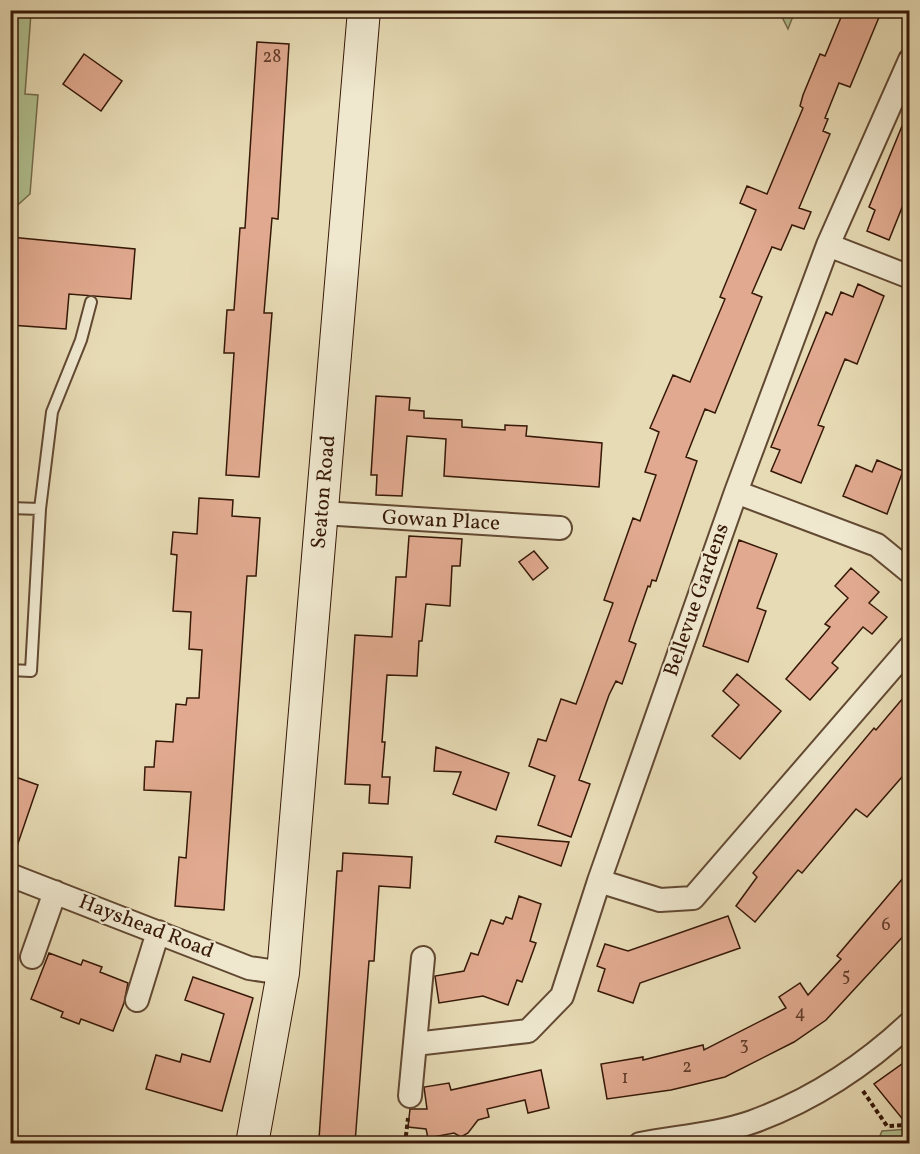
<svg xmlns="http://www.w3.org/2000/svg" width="920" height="1154" viewBox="0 0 920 1154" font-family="Vollkorn,serif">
<rect width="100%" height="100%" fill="#e7dbb5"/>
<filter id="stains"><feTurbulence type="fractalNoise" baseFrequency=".00333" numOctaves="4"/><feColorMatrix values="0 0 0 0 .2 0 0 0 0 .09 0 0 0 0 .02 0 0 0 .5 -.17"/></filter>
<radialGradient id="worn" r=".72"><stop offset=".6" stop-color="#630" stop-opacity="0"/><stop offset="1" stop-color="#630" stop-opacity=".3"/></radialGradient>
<path fill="#b1c191" stroke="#746c4c" stroke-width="1.5" d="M779,11H795L788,29Z
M11,12L31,13L25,94L38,95L30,194L11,211Z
M909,1129V1143H877L882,1131Z"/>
<path fill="#e1aa90" stroke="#361807" stroke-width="1.5" d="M844,10H882L850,87L839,83L825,118L828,119L823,131L830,134L799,208L811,212L804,229L792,225L781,250L772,247L752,293L762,297L715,413L705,409L686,457L697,461L656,581L652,580L650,587L648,586L634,626L629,641L636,644L622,684L616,681L609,695L579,780L590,784L571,837L538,825L555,776L529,766L538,739L546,741L561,699L576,704L582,688L613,603L604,600L633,518L640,521L656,475L645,472L659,432L650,428L673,375L690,382L725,299L720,297L756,210L740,203L747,186L767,194L803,108L800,106L803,95L820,54L825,56Z
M257,42L289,44L278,219L272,218L264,313H272L259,477L226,475L234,353H224L227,310H234L240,228H245Z
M84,54L122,81L101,111L63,84Z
M909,109V190L889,240L867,231L875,210L869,207Z
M10,237L135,249L131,299L69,294L66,329L10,325Z
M858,284L884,296L857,364L845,359L818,425L824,427L801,483L771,471L780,450L771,447L826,312L832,315L841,292L853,297Z
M376,396L410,398L409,410L424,411V418L462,420V427L505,430V425L527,426L526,436L602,443L599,487L444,476L446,439L407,436L402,496L376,495L377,475H371Z
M877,460L903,471L887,514L843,496L856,465L872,472Z
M199,498L233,500L232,516L260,518L256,576H247L224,910L175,906L179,857L186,858L191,792L144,790L145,767H154L156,741L173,742L176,704L186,705L187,698H199L202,650L189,649L191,612L173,611L177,555L171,554L173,532L197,534Z
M409,536L462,539L460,566H452L450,606L426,604L422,641H419L417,676L387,675L382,742H385L382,777H390L388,804L369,803L370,785L345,784L355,635L392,637L396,577H406Z
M739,540L777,554L757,608L766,611L748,662L703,646Z
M534,551L548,568L533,580L519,562Z
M851,568L879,592L869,603L887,617L872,634L863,627L832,663L838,668L810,700L786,679L830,627L825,624L848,598L835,586Z
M737,674L781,711L740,759L712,736L739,705L723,691Z
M909,691V769L867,817L856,809L802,873L798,870L755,922L736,906L757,877L753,873L874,728L876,730Z
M436,747L509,773L496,810L453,794L461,772L434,771Z
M10,775L38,785L14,855H10Z
M497,836L569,842L561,866L495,842Z
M343,853L412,857L410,888L379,886L374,961H369L355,1143L319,1139L337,871H342Z
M909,871V930L826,1020L794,1042L725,1077L671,1090L607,1099L601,1064L643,1057V1060L703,1045L704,1050L786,1008L779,997L800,983L808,995L841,959L837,956Z
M519,896L541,904L530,941L536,943L522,982L517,980L508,1005L483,996L439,1003L435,976L464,971L471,953L478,955L491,920L503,924L506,917L512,919Z
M728,916L740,948L640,983L633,1003L598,991L605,969L597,966L605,944L628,951Z
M49,953L81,965L83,960L102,967L100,972L128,983L124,1003L113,1031L81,1019L79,1024L61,1017L63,1012L31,999Z
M193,977L253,998L222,1111L146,1089L156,1055L180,1062L182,1054L210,1062L224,1014L185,1000Z
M909,1059V1127L874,1084Z
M541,1070L549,1108L528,1113L525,1100L487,1109L489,1117L478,1120L468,1133L461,1137L454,1133L428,1138L426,1129L408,1127L410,1109H427L424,1087L449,1083L451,1090Z"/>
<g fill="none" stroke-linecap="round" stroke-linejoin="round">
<g stroke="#624932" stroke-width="14">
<path id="lane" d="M10,508L40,509L31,671L10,670
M40,509L52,412L81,340L91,302"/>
</g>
<g stroke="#624932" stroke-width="26">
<path id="street" d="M828,245L910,277
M736,492L877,545L910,572
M322,513L560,528
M10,875L249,968L283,973
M599,881L660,900L693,898L910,647
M32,957L55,892
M137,1000L158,932
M415,1044L528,1031L562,996L599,881L736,492L828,245L910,60
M410,1096L423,958
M640,1144C677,1137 718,1134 752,1122C813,1100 863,1067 910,1023"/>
</g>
<g stroke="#361807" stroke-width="34">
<path id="secondary" d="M252,1144L283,973L364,10"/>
</g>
<path stroke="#361807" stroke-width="4" stroke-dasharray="4.5 3" stroke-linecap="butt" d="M863,1091L887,1126L910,1125
M405,1144L408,1118"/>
<use href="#lane" stroke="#efe8cf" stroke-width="10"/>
<use href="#street" stroke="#efe8cf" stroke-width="22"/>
<use href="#secondary" stroke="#efe8cf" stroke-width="32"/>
</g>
<g text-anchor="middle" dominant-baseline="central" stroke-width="4.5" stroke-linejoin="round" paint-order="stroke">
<g font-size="18" fill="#613c29">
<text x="272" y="57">28</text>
<text x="886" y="925">6</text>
<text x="846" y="976">5</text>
<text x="800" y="1013">4</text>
<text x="744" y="1045">3</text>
<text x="687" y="1067">2</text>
<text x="625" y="1078">1</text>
</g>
<g font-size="21" fill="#361807" stroke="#efe8cf">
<text transform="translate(324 492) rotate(-85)">Seaton Road</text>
<text transform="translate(441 521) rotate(3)">Gowan Place</text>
<text transform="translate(697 600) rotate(-71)">Bellevue Gardens</text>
<text transform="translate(146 927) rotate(21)">Hayshead Road</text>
</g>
</g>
<rect width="920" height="1154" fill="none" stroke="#e7dbb5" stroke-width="36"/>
<rect x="12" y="12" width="896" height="1130" fill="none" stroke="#361807" stroke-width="3"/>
<rect x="18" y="18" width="884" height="1118" fill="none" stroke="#361807" stroke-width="1.5"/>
<rect width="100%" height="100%" filter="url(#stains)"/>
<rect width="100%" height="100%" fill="url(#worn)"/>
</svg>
